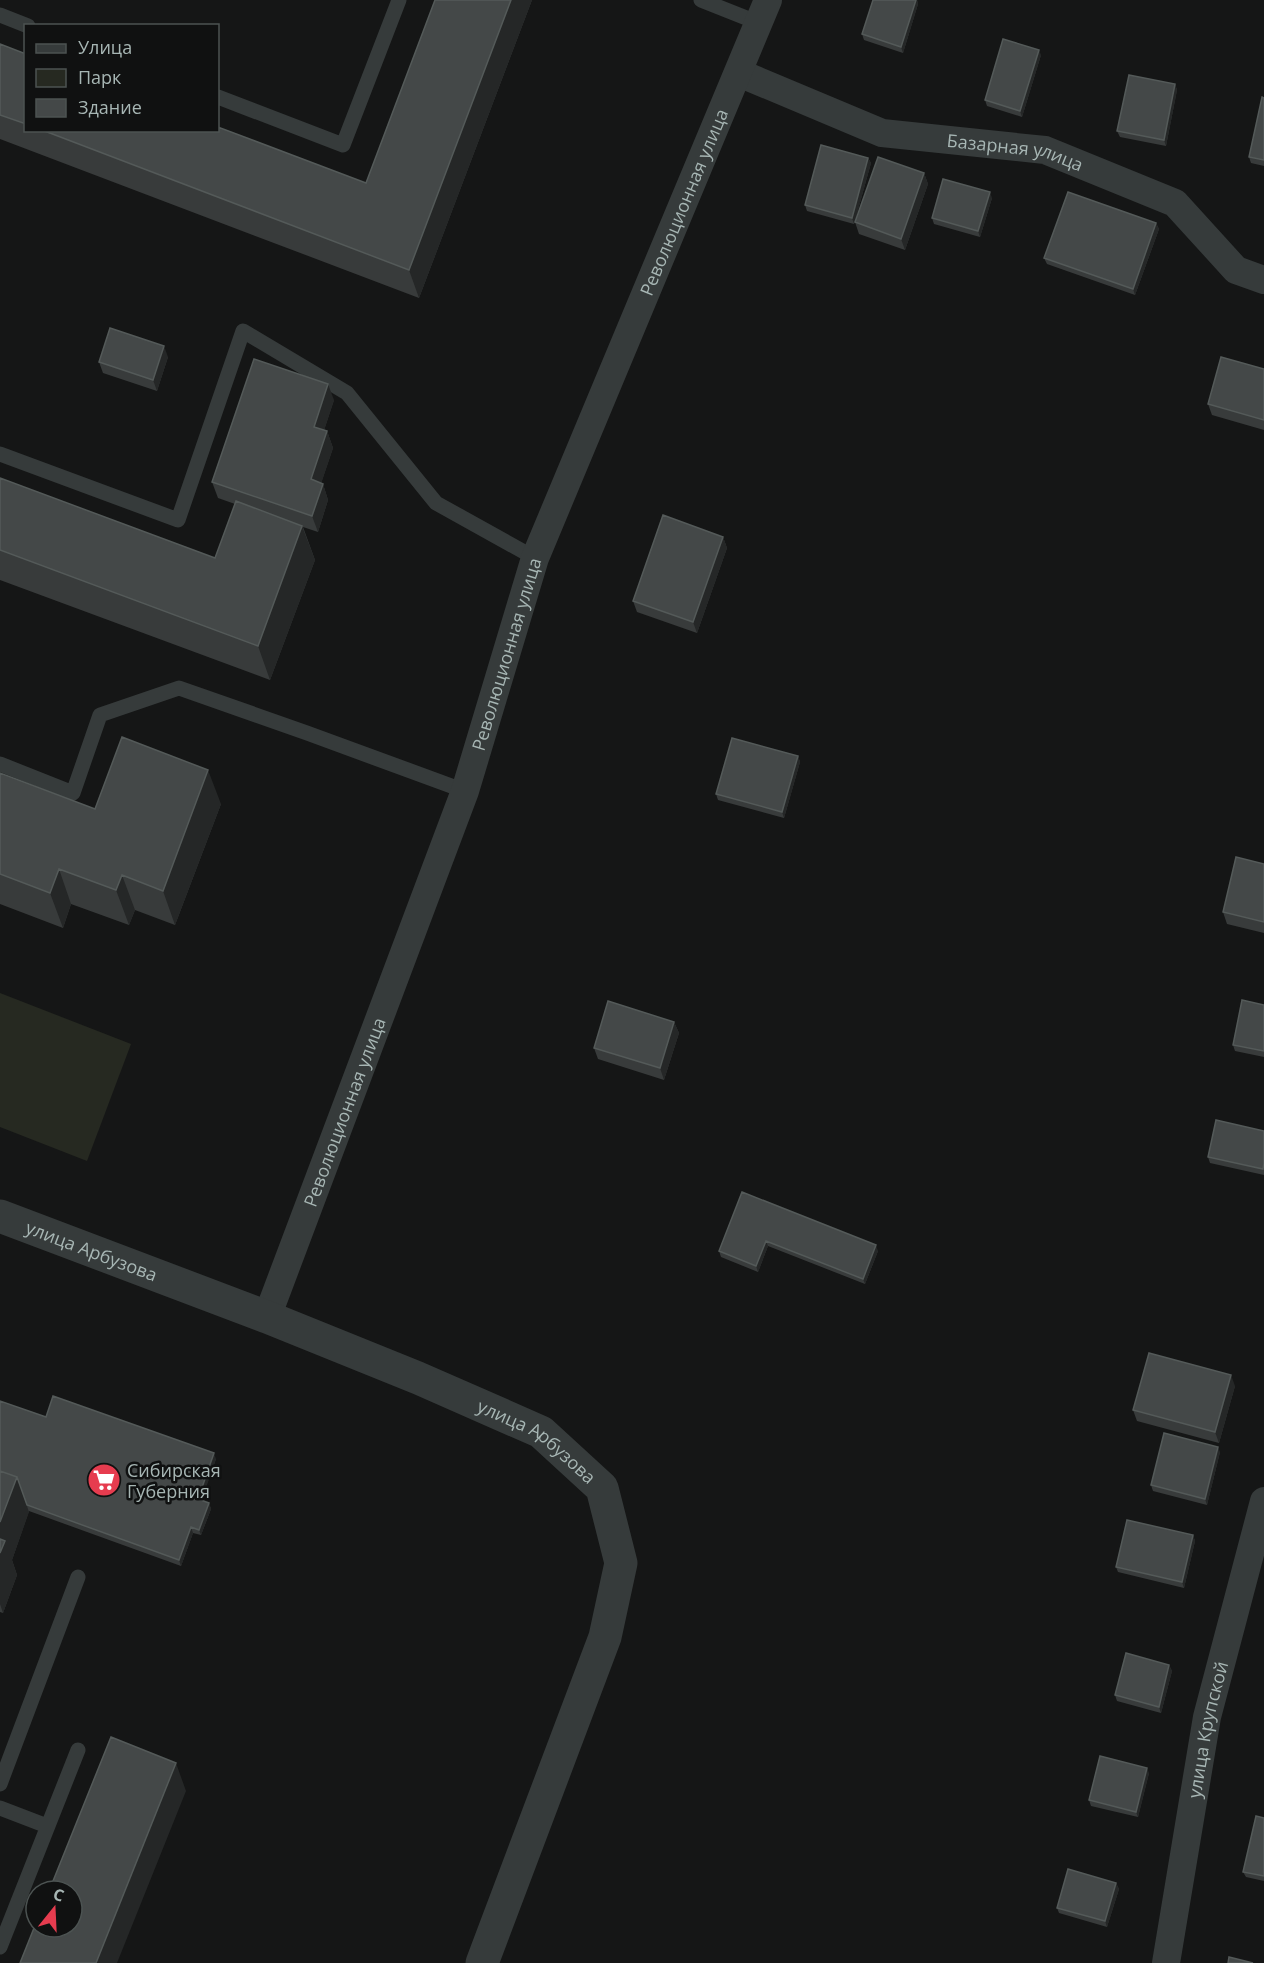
<svg xmlns="http://www.w3.org/2000/svg" width="1264" height="1963" viewBox="0 0 1264 1963" font-family="'Open Sans',sans-serif">
<rect width="100%" height="100%" fill="#151616"/>
<path fill="#262921" d="M0,993L131,1044L87,1161L0,1127Z"/>
<g fill="none" stroke-linecap="round" stroke-linejoin="round">
<path stroke="#363b3b" stroke-width="15" d="M701,0L759,23
M0,15L28,26
M218,97L343,145L399,0
M0,454L178,520L243,331L347,393L436,503L535,558
M0,764L73,793L100,715L179,688L307,733L465,791
M0,1784L78,1577
M0,1808L47,1826
M0,1947L78,1750"/>
<g stroke="#363b3b" stroke-width="28">
<path id="s1" d="M739,73L882,133L1045,150L1175,203L1236,270L1264,280"/>
<path id="s2" d="M267,1317L465,791L535,558L768,0"/>
<path id="s3" d="M1166,1963L1207,1717L1264,1501"/>
</g>
<path stroke="#363b3b" stroke-width="33" id="s4" d="M0,1216L267,1317L418,1378L541,1432L602,1488L621,1563L605,1637L482,1963"/>
</g>
<path fill="#383b3b" d="M435,0H532L419,298L0,139V44L26,54V130H218L366,183Z
M873,0H917L918,4L903,53L864,40L862,34Z
M1041,55L1022,117L987,106L985,100Z
M1175,84L1177,90L1166,146L1120,137L1117,131Z
M1264,98V166L1251,163L1249,157Z
M868,158L871,163L854,224L807,211L805,205Z
M924,173L928,184L905,250L859,234L855,222Z
M992,198L980,237L934,224L932,218Z
M1156,223L1159,229L1135,295L1047,264L1044,258Z
M168,357L157,391L103,373L99,362Z
M1264,369V430L1212,415L1208,404Z
M334,400L324,430L327,431L333,448L321,483L323,484L328,500L318,532L303,527L315,560L270,680L0,580V478L215,558L235,504L218,498L212,482Z
M723,537L727,548L697,633L637,612L633,601Z
M798,756L800,762L784,818L718,800L716,794Z
M0,773L95,809L221,804L175,925L135,910L129,925L71,904L63,928L0,904Z
M1264,864V933L1227,924L1223,912Z
M1264,1005V1057L1235,1051L1233,1045Z
M674,1022L679,1033L664,1080L598,1059L594,1048Z
M1264,1131V1175L1210,1163L1208,1157Z
M742,1192L878,1251L865,1284L768,1246L758,1272L721,1257L719,1251Z
M1235,1386L1219,1443L1137,1421L1133,1410Z
M0,1401L46,1417L216,1459L201,1500L209,1503L211,1509L201,1535L193,1533L181,1566L29,1511L12,1560L17,1575L3,1613L0,1612Z
M1220,1452L1207,1505L1153,1491L1151,1485Z
M1193,1535L1195,1541L1184,1588L1118,1572L1116,1567Z
M1169,1665L1172,1671L1161,1713L1117,1701L1115,1695Z
M1149,1773L1138,1817L1091,1806L1089,1800Z
M1264,1818V1881L1246,1877L1243,1872Z
M1116,1883L1119,1889L1107,1927L1059,1913L1057,1908Z"/>
<path fill="#252727" d="M511,0H532L419,298L409,270Z
M916,0H917L918,4L903,53L901,47Z
M1039,50L1041,55L1022,117L1020,111Z
M1175,84L1177,90L1166,146L1164,140Z
M868,158L871,163L854,224L852,218Z
M924,173L928,184L905,250L901,239Z
M990,192L992,198L980,237L978,231Z
M1156,223L1159,229L1135,295L1133,289Z
M164,346L168,357L157,391L153,380Z
M328,384L334,400L320,443L314,427Z
M327,431L333,448L317,496L311,479Z
M323,484L328,500L318,532L312,516Z
M302,526L315,560L270,680L258,646Z
M723,537L727,548L697,633L693,622Z
M798,756L800,762L784,818L782,812Z
M208,770L221,804L175,925L163,891Z
M59,869L71,904L63,928L50,893Z
M122,875L135,910L129,925L116,890Z
M674,1022L679,1033L664,1080L660,1068Z
M766,1241L768,1246L758,1272L756,1266Z
M876,1245L878,1251L865,1284L863,1279Z
M1231,1375L1235,1386L1219,1443L1215,1432Z
M1218,1447L1220,1452L1207,1505L1205,1499Z
M214,1453L216,1459L200,1505L198,1499Z
M17,1477L29,1512L12,1560L17,1575L3,1613L0,1604V1522Z
M209,1503L211,1509L201,1535L199,1530Z
M191,1527L193,1533L181,1566L179,1560Z
M1193,1535L1195,1541L1184,1588L1182,1582Z
M1169,1665L1172,1671L1161,1713L1159,1707Z
M176,1763L186,1791L117,1963H96Z
M1147,1768L1149,1773L1138,1817L1136,1812Z
M1116,1883L1119,1889L1107,1927L1105,1921Z"/>
<path fill="#444848" stroke="#545a59" stroke-width="1.5" d="M435,0H511L409,270L42,130H218V127L366,183Z
M873,0H916L901,47L862,34Z
M1003,39L1039,50L1020,111L985,100Z
M0,44L26,54V124L0,115Z
M1129,75L1175,84L1164,140L1117,131Z
M1262,97L1264,98V160L1249,157Z
M821,145L868,158L852,218L805,205Z
M878,157L924,173L901,239L855,222Z
M943,179L990,192L978,231L932,218Z
M1068,192L1156,223L1133,289L1044,258Z
M110,328L164,346L153,380L99,362Z
M1221,357L1264,369V420L1208,404Z
M254,359L328,384L314,427L327,431L311,479L323,484L312,516L212,482Z
M0,478L215,558L236,501L302,526L258,646L0,550Z
M663,515L723,537L693,622L633,601Z
M122,737L208,770L163,891L122,875L116,890L59,869L50,893L0,874V773L95,809Z
M732,738L798,756L782,812L716,794Z
M1236,857L1264,864V922L1223,912Z
M1242,1000L1264,1005V1051L1233,1045Z
M608,1001L674,1022L660,1068L594,1048Z
M1216,1120L1264,1131V1163L1263,1169L1208,1157Z
M742,1192L876,1245L863,1279L766,1241L756,1266L719,1251Z
M1149,1353L1231,1375L1215,1432L1133,1410Z
M53,1396L214,1453L198,1499L209,1503L199,1530L191,1527L179,1560L27,1505L17,1477L0,1471V1401L46,1417Z
M1164,1433L1218,1447L1205,1499L1151,1485Z
M0,1471L17,1477L0,1522Z
M1127,1520L1193,1535L1182,1582L1116,1567Z
M0,1539L5,1541L0,1553Z
M1126,1653L1169,1665L1159,1707L1115,1695Z
M111,1737L176,1763L96,1963H20L36,1923V1927H72V1891H49Z
M1100,1756L1147,1768L1136,1812L1089,1800Z
M1256,1816L1264,1818V1876L1243,1872Z
M1068,1869L1116,1883L1105,1921L1057,1908Z
M1229,1957L1253,1963H1228Z"/>
<defs>
<g id="supermarket-disc" transform="scale(1.725)"><circle r="9.5" fill="#e63c4f" stroke="#101111"/><path d="M-6-5.5h2.5l.6 2H6L4.5 2H-2.5L-4.4-4H-6ZM-1.5 3.2a1.3 1.3 0 1 0 .1 0ZM3 3.2a1.3 1.3 0 1 0 .1 0Z" fill="#fff"/></g>
</defs>
<g fill-rule="evenodd">
<use href="#supermarket-disc" x="104" y="1480"/>
</g>
<g text-anchor="middle" dominant-baseline="central" stroke-width="5" stroke-linejoin="round" paint-order="stroke">
<g font-size="18" fill="#a7b6b4" stroke="#101111">
<text stroke="none"><textPath href="#s1" startOffset="290">Базарная улица</textPath></text>
<text stroke="none"><textPath href="#s2" startOffset="1191">Революционная улица</textPath></text>
<text stroke="none"><textPath href="#s2" startOffset="705">Революционная улица</textPath></text>
<text stroke="none"><textPath href="#s2" startOffset="219">Революционная улица</textPath></text>
<text stroke="none"><textPath href="#s4" startOffset="98">улица Арбузова</textPath></text>
<text stroke="none"><textPath href="#s4" startOffset="584">улица Арбузова</textPath></text>
<text stroke="none"><textPath href="#s3" startOffset="237">улица Крупской</textPath></text>
</g>
<g font-size="18" fill="#a7b6b4" stroke="#101111" text-anchor="start">
<text x="127" y="1470">Сибирская<tspan x="127" dy="21">Губерния</tspan></text>
</g>
</g>
<rect x="24" y="24" width="195" height="108" fill="#101111" stroke="#4c5352" stroke-width="1.5"/>
<rect x="36" y="44" width="30" height="9" fill="#363b3b" stroke="#4c5352" stroke-width="1.5"/>
<text x="78" y="54" font-size="18" fill="#a7b6b4">Улица</text>
<rect x="36" y="69" width="30" height="18" fill="#262921" stroke="#4c5352" stroke-width="1.5"/>
<text x="78" y="84" font-size="18" fill="#a7b6b4">Парк</text>
<rect x="36" y="99" width="30" height="18" fill="#444848" stroke="#4c5352" stroke-width="1.5"/>
<text x="78" y="114" font-size="18" fill="#a7b6b4">Здание</text>
<g transform="translate(54 1909) rotate(18)"><circle r="28" fill="#101111" stroke="#4c5352" stroke-width="1.5"/>
<path d="M0-4.5L10 22L0 15L-10 22Z" fill="#e63c4f"/>
<text y="-9" font-size="16" font-weight="bold" text-anchor="middle" fill="#a7b6b4">С</text>
</g>
</svg>
